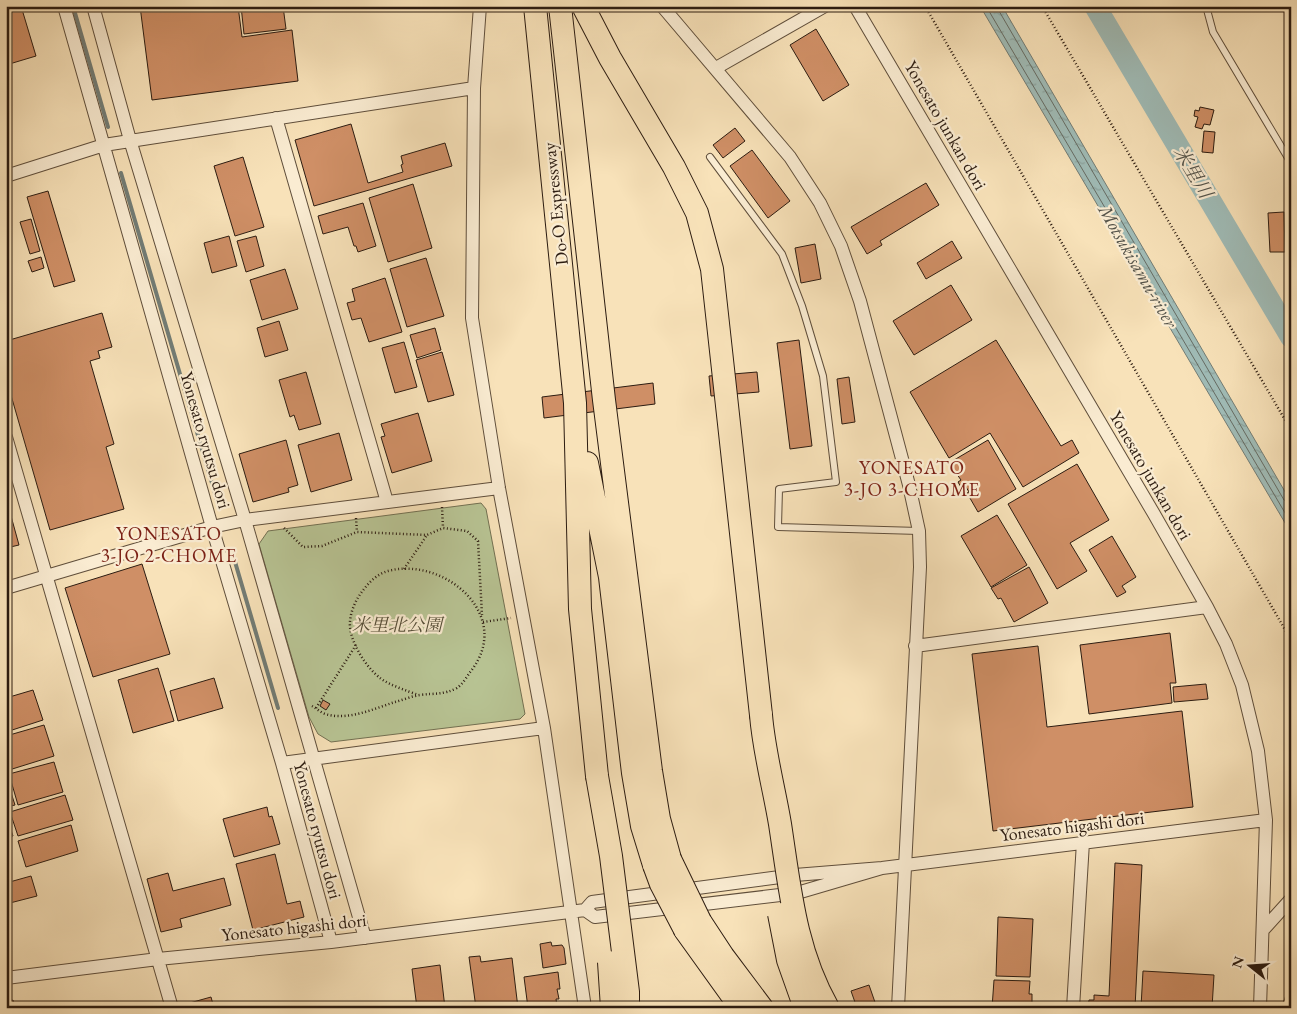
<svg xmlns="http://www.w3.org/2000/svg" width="1297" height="1014" viewBox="0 0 1297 1014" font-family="'EB Garamond','Noto Serif JP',serif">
<defs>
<pattern id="water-ripples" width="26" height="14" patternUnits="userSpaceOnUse" patternTransform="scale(1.25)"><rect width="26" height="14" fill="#a0bcb7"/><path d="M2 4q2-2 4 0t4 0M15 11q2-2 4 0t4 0" fill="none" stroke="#8aa19c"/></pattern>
</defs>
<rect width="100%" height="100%" fill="#f8e2b9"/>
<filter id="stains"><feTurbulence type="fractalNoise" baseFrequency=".004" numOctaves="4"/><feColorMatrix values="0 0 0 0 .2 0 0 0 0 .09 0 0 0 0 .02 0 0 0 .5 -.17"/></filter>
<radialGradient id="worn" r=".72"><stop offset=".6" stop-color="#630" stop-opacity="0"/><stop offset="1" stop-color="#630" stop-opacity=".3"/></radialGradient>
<path fill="#b8c494" stroke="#727052" d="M481,503L486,509L525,714L520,719L331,742L318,734L309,717L259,544L268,531Z"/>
<path fill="url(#water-ripples)" stroke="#727c75" d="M980,6H1002L1291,502V533Z"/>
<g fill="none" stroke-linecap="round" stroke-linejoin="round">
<path stroke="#666c64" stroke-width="1" d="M986,6L1291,523
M998,6L999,11L1284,500L1291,503"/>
<path stroke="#727c75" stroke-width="4" d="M73,6L108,127
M121,173L219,507
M233,555L278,708"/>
<path stroke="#a0bcb7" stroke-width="22" d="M1095,6L1291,337"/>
</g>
<path fill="#cf8f66" stroke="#2c1c11" d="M6,6H21L36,56L6,65Z
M140,6H238L242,37L292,30L298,81L152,100Z
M241,6H283L286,29L244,34Z
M816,29L849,85L823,101L790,45Z
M1200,107L1214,110L1210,125L1204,124L1202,129L1195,127L1198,117L1194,116L1195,110L1199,111Z
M351,124L368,183L403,172L401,165L403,164L401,156L445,143L452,166L314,206L295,140Z
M735,128L745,141L723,158L713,145Z
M1204,131L1215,132L1213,153L1202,152Z
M752,150L790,201L768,218L730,166Z
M243,157L264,227L235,236L214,166Z
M926,183L939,205L880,241L882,245L867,254L851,227Z
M413,184L432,248L388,262L369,198Z
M48,191L75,281L54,287L27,197Z
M363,203L376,246L358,252L356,246H354L348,227L323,234L318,216Z
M1284,212L1285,252H1270L1268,213Z
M31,219L40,251L30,254L20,222Z
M229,236L237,266L212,273L204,243Z
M256,236L264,266L246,272L237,241Z
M952,241L962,258L926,279L917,263Z
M815,244L821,279L801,283L795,248Z
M41,257L44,268L32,272L28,261Z
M426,258L444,316L407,327L390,269Z
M285,269L298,309L262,320L250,280Z
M385,278L402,332L369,342L361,318L352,320L347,303L355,301L352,289Z
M951,285L972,320L914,355L893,321Z
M102,313L112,347L98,351L100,358L90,361L114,444L106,447L124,509L50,530L6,378V341Z
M279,321L288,350L265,357L257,328Z
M435,328L441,350L417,358L410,335Z
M799,340L812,446L790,449L777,343Z
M996,340L1061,446L1072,440L1079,453L1023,487L990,433L949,458L910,392Z
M404,342L417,387L395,393L382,348Z
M442,352L454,395L428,402L416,360Z
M306,372L321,424L299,430L294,415L290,417L279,380Z
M757,372L759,392L711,396L709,376Z
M849,377L855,422L842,424L837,379Z
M653,383L655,404L544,418L542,397Z
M418,413L432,461L392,473L381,437L385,436L381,424Z
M339,433L352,480L311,492L298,445Z
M286,440L298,485L288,488L289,492L253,502L239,454Z
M988,440L1016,489L978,512L967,493L969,492L966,487L962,489L958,482L961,480L949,463Z
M1077,464L1109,520L1070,543L1087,571L1057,589L1008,504Z
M997,515L1027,565L991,587L961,536Z
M11,516L19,545L6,548V517Z
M1112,536L1136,577L1122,586L1126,592L1117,597L1089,550Z
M142,564L170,654L93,677L65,588Z
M1029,567L1048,603L1014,622L1001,598L998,599L991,588Z
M1170,633L1176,683H1170L1172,703L1089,714L1080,645Z
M1038,646L1047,727L1182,711L1193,807L993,831L972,654Z
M158,668L174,721L133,733L118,680Z
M214,678L223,708L178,721L170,691Z
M1206,684L1208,699L1174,702L1173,687Z
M33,690L43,720L6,732V698Z
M323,700L330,704L326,710L320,706Z
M44,725L54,756L9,770L6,761V736Z
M54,762L63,792L18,805L9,774Z
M6,777L15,805L6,807Z
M65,795L73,820L18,836L10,812Z
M267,807L269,817L272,816L280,844L234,857L223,819Z
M6,814L13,836L6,838Z
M71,825L78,851L26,867L18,841Z
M275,854L287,904L300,901L304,917L253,930L236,864Z
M1115,863L1142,865L1135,1008H1088L1089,1000H1094V995L1109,996Z
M168,873L173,891L224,878L231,905L180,919L182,927L161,932L147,879Z
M31,876L37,896L6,904V883Z
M998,917L1033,919L1030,977L996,976Z
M551,942L552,946L562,945L564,948L566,964L543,968L540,944Z
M480,956L481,962L512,958L518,1008H476L469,957Z
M440,965L445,1008H417L412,969Z
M1143,971L1214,975L1212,1008L1141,1007Z
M558,972L560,989H557L559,999H556L557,1006L528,1008L524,977Z
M994,980L1030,981L1029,994H1032V1008H992Z
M869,985L877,1008H857L851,991Z
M211,997L214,1008H187L186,1004Z
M13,1000L14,1008H6V1001Z"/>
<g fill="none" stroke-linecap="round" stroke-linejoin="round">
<g stroke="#5f4e3b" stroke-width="8">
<path id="lane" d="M1206,6L1213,32L1291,163
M710,157L782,254L802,306L823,376L836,482L779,489L778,527L919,531
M1285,1008L1291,992"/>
</g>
<g stroke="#5f4e3b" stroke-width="14">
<path id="street" d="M64,6L212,527L282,763L331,942
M93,6L130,140L245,520L365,938
M480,6L474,88L472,318L499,488L544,728L585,1008
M662,6L790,157L820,203L841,246L860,301L909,485L919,531L920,567L898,1008
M855,6L1154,514L1207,607L1226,644L1242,685L1258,751L1266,820L1260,1008
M716,68L825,6
M276,118L387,502
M6,176L104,145L474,88
M6,437L172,1008
M6,588L212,527L245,520L499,488
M915,646L1207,607
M282,763L544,728
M585,910L592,902L795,875L882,868L1266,820
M1263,930L1291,899
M6,978L158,959L331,942L585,910L595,917L797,893L882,868
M1073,1008L1083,842"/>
</g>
<g stroke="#2c1c11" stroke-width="24">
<path id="highway" d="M535,6L575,403L580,609L597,776
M560,6L604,400L651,771L659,819L670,859
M583,6L610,58L674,167L697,213L712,269L761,715
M587,463L610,577L633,773L642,826L654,865
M700,921L723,956L762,1008
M685,930L741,1008"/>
</g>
<path stroke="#2c1c11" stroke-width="2.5" stroke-dasharray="1 2.5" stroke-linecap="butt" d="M925,6L1291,640
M1042,6L1291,430
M442,507L443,528
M356,518L357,532
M284,528L303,547L322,546L357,532L427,535L443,528L467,531L478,541L482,615
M404,569L427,535
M483,622L511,618
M312,706C316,708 320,712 325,714C348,721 373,709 395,702C403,700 412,696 420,695C435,693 443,695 457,688C463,684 467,676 471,671C513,617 448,559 392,570C380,572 371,580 364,589C356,599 349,613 350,627C352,645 366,667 380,678C389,685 408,691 418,695
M316,708L356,645"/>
<use href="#lane" stroke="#faecd2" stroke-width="6"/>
<use href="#street" stroke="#faecd2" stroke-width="12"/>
<use href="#highway" stroke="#f8e2b9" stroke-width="22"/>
<g stroke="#2c1c11" stroke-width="24" stroke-linecap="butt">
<path id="highway-bridge" d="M761,715C764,752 774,788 780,824C790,889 795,950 828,1008
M597,776L611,856L628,992V1008
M670,859L700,921
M654,865L661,884L685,930
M779,914L788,960L805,1008
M609,962L612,1008"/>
</g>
<use href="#highway-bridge" stroke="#f8e2b9" stroke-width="22"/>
</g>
<g text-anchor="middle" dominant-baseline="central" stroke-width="4.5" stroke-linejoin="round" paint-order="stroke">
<g font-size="18" fill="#2c1c11" stroke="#faecd2">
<text transform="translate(946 125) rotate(60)">Yonesato junkan dori</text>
<text transform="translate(555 204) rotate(-96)">Do-O Expressway</text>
<text transform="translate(206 440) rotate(74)">Yonesato ryutsu dori</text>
<text transform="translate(1151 475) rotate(60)">Yonesato junkan dori</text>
<text transform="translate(1072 826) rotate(-7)">Yonesato higashi dori</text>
<text transform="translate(318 830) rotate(75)">Yonesato ryutsu dori</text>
<text transform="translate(294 927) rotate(-6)">Yonesato higashi dori</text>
</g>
<g font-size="18" font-style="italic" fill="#564e38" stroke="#faecd2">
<text x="397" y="624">米里北公園</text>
</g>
<g font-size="19" font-style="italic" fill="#55544b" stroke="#faecd2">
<text transform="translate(1193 172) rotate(59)">米里川</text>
<text transform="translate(1138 266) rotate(60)">Motsukisamu-river</text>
</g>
<g font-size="19" letter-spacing="1" fill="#7a1f14" stroke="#faecd2">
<text x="912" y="467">YONESATO<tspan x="912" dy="22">3-JO 3-CHOME</tspan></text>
<text x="169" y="533">YONESATO<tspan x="169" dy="22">3-JO 2-CHOME</tspan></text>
</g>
</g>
<rect width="1297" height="1014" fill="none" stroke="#f8e2b9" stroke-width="25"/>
<rect x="8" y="8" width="1282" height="999" fill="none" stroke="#2c1c11" stroke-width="2.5"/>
<rect x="12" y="12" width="1272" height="989" fill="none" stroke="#2c1c11"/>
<g transform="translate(1250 966) rotate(287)" stroke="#faecd2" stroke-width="4" paint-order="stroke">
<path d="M0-4L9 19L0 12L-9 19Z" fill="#2c1c11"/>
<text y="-8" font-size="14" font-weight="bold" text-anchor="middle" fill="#2c1c11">N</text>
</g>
<rect width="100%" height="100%" filter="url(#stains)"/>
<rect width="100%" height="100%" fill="url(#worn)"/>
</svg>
